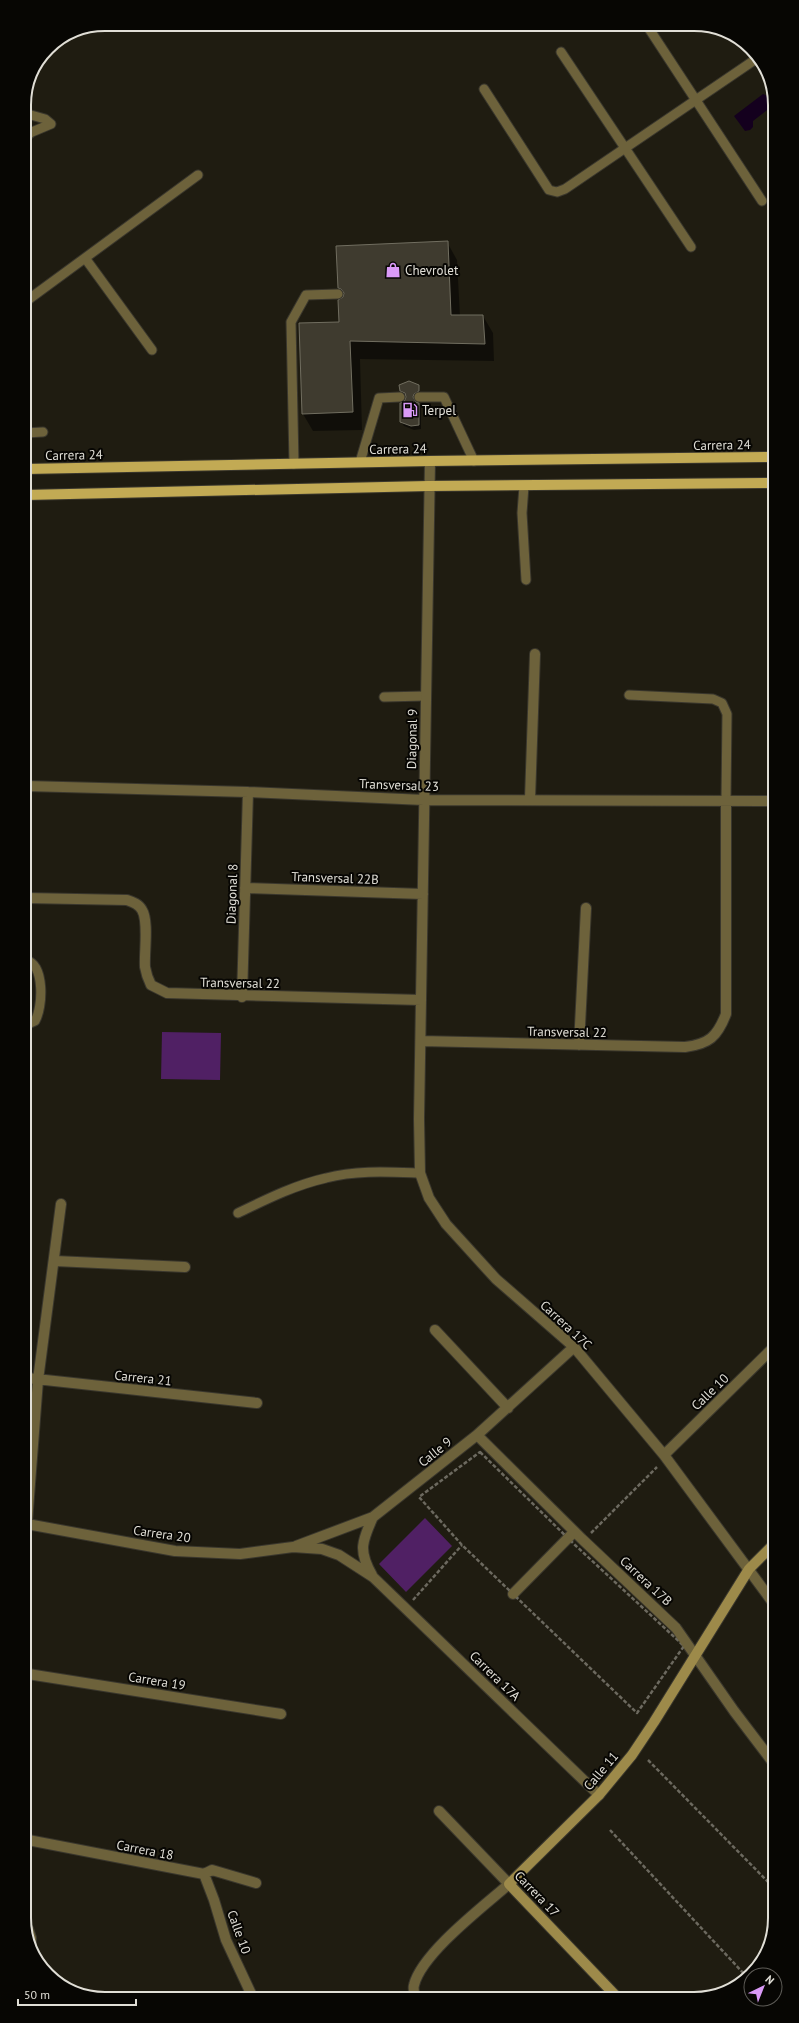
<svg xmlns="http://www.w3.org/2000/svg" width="799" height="2023" viewBox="0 0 799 2023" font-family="'PT Sans',sans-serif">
<rect width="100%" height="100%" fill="#1f1c11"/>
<path fill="#502064" d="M162,1032L221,1033L220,1080L161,1079Z
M425,1518L452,1546L406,1592L379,1564Z"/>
<path fill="#14001e" d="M763,94L770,97L771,107L753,121V127L750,130L745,131L734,116Z"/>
<path fill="#0007" d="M447,242L457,260L460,316H483L493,333L494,361L360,359L362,430L313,431L303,414L341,323L344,298L339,288Z
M418,385L421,395L416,398L415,403L418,404L421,408V429L414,430L404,426L401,422L404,403L407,397L403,395L401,391Z
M769,734H772V767L770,762Z"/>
<path fill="#3f3b2f" stroke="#716e60" d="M448,241L451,315H483L485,344L350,341L353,412L302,414L299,323L339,322L338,300L343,297L344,293L341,289L338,288L336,246Z
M409,381L419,385V391L414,394L413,397L416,402L419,403V425L411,426L400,422V403L404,402L406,397L405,393L400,391L399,385Z"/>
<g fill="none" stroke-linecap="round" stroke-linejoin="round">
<g stroke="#3a372d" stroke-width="11">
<path id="lane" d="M646,24L762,201
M561,52L691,247
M484,89L549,190L557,192L565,189L756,59
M24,113L45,119L51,124L32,132L24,138
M85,258L152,350
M25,302L198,175
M419,397H444L474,461
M25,433L43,432
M360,462L379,398L400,397
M294,464L291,322L306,295L338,294
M524,486L522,513L526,580
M629,695L713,699L722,703L727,714L726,800
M384,697L425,696
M26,960C45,965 43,1007 35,1021L26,1025
M238,1213C267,1199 295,1185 326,1178C356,1170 389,1172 420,1173"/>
</g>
<g stroke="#3a372d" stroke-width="12">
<path id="street" d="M430,461L419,1119L420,1173L429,1198L446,1224L496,1279L574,1347L664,1455L774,1604
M26,786L248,792L424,800L772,801
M530,799L535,654
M245,888L423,894
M26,898L127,900C133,902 139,904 142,910C149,921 144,953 145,967C146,973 148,979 151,985L167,993L421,1000
M242,997L248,792
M421,1041L685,1047C709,1044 717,1037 726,1014V800
M579,1045L586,908
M55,1261L185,1267
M435,1330L508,1408
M27,1378L257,1403
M477,1435L582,1539L676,1628L734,1711L775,1765
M664,1455L774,1347
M27,1522L38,1380L61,1204
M27,1524L175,1551L240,1554L293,1547L322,1549L339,1555L373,1577L599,1795
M296,1546L373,1517L477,1435L574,1347
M372,1575C358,1551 362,1541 373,1517
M513,1594L574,1532
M28,1674L281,1714
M28,1840L204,1874L212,1870L256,1883
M204,1874L214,1900L226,1940L253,1998
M28,1929L31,1938V1947
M415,1997C414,1993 413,1988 414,1985C422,1953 484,1906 509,1884L439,1811"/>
</g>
<g stroke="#3a372d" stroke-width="12">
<path id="secondary" d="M615,1995L509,1884L599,1795L632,1755L654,1722L749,1569L774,1544"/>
</g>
<g stroke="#3a372d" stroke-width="12">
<path id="primary" d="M25,469L430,461L772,457
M25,495L428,486L772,483"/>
</g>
<path stroke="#6c695f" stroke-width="2.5" stroke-dasharray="4 2" stroke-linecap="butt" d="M480,1452L575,1545L684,1646L637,1713L462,1545L419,1497Z
M591,1533L657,1467
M413,1600L462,1545
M648,1760L775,1889
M610,1830L746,1976"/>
<use href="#lane" stroke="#6d623b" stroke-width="9"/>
<use href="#street" stroke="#6d623b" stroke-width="10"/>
<use href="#secondary" stroke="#9d8a4a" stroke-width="10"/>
<use href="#primary" stroke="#c2aa54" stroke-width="10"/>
</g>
<defs>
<g id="shop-bare" transform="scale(1.2)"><path d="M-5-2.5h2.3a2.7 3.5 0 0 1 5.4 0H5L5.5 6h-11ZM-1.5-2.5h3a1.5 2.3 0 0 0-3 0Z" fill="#da9af7" stroke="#070603" stroke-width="2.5" paint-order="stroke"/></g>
<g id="fuel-bare" transform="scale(1.2)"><path d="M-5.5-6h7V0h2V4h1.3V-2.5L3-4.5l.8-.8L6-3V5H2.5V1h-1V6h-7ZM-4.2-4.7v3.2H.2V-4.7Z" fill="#da9af7" stroke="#070603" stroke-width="2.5" paint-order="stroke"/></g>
</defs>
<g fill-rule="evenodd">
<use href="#shop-bare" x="393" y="270"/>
<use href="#fuel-bare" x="410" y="410"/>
</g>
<g text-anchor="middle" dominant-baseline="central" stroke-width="4" stroke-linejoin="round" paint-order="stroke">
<g font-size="13" fill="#e0ded6" stroke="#070603" text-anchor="start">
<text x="405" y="270">Chevrolet</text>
<text x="422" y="410">Terpel</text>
</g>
<g font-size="13" fill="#e0ded6" stroke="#070603">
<text transform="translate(722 445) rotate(-1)">Carrera 24</text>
<text transform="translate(398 449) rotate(-1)">Carrera 24</text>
<text transform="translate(74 455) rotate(-1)">Carrera 24</text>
<text transform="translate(412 739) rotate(-89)">Diagonal 9</text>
<text transform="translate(399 785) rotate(2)">Transversal 23</text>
<text transform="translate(335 878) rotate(2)">Transversal 22B</text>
<text transform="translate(232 894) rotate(-88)">Diagonal 8</text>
<text transform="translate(240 983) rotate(1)">Transversal 22</text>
<text transform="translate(567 1032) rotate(1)">Transversal 22</text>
<text transform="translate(566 1325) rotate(43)">Carrera 17C</text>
<text transform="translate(143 1378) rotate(6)">Carrera 21</text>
<text transform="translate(710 1392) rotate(-44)">Calle 10</text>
<text transform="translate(435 1452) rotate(-39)">Calle 9</text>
<text transform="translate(162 1534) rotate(8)">Carrera 20</text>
<text transform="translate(646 1581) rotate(43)">Carrera 17B</text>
<text transform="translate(495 1676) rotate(44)">Carrera 17A</text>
<text transform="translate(157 1681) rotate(9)">Carrera 19</text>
<text transform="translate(601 1771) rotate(-50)">Calle 11</text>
<text transform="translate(145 1850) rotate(11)">Carrera 18</text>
<text transform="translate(537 1894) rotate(46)">Carrera 17</text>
<text transform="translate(239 1932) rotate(70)">Calle 10</text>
</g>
</g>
<path d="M0 0H799V2023H0ZM105 31H694A74 74 0 0 1 768 105V1918A74 74 0 0 1 694 1992H105A74 74 0 0 1 31 1918V105A74 74 0 0 1 105 31Z" fill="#070603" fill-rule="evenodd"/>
<path fill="none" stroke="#e0ded6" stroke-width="2" d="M105 31H694A74 74 0 0 1 768 105V1918A74 74 0 0 1 694 1992H105A74 74 0 0 1 31 1918V105A74 74 0 0 1 105 31Z"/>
<g transform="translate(763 1987) rotate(43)"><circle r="19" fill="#070603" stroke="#5e5c57"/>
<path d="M0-3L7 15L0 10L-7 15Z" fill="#da9af7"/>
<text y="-6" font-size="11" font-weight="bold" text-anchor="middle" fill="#e0ded6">N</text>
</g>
<path d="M18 1999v6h118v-6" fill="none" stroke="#e0ded6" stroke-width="2"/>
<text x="24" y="1999" font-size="12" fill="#e0ded6" stroke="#070603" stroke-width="3" paint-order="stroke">50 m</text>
</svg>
